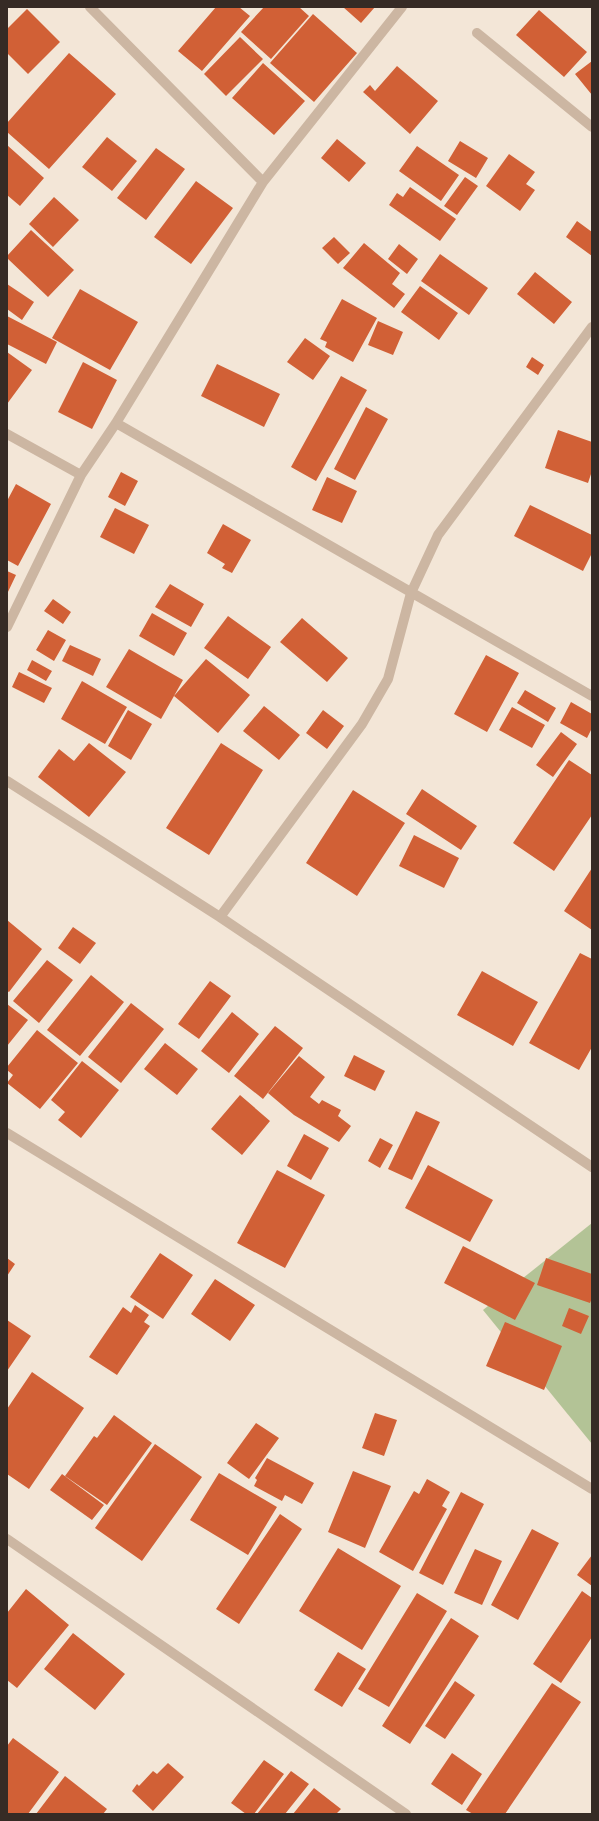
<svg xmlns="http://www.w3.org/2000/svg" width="599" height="1821" viewBox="0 0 599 1821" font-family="'Fira Sans',sans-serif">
<rect width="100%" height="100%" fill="#f3e6d7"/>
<path fill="#b3c396" d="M592,1223V1444L483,1310Z"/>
<path fill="#d16036" d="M216,7H239L250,16L202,71L178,51Z
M264,7H299L309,16L271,59L241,32Z
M343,7H375L361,23Z
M27,9L60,42L28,74L7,53V29Z
M539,10L587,52L564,77L516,35Z
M313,14L357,53L314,102L270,63Z
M240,37L263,59L226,96L204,74Z
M69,53L116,94L49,169L7,132V123Z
M592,61V95L575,74Z
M263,63L305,101L274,135L232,98Z
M397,66L438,101L410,134L363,92L370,85L375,91Z
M107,137L137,161L112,191L82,167Z
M337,139L366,163L349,182L321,158Z
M460,141L488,158L476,178L448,161Z
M7,145L44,178L20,206L7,195Z
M417,146L459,175L441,201L399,171Z
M156,148L185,169L146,220L117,198Z
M509,154L535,172L526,184L535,190L520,211L486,186Z
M465,177L478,186L457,215L444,206Z
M196,181L233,208L191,264L154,237Z
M410,187L456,219L440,241L389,205L397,193L403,197Z
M54,197L79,220L53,247L29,224Z
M577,221L592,232V256L566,237Z
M31,230L74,270L48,297L7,258V256Z
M334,237L350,253L338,264L322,248Z
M364,243L400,273L392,284L405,294L394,308L343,268Z
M399,244L418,259L407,274L388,259Z
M440,254L488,288L469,315L421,281Z
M535,272L572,302L554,324L517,294Z
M7,284L34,302L22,320L7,309Z
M420,286L458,313L439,340L401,312Z
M80,289L138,322L110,370L52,338Z
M342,299L377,318L353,362L325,347L327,342L320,339Z
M7,316L57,342L46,364L7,344Z
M378,321L403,332L393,355L368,345Z
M305,338L330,356L313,380L287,362Z
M7,352L32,370L7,404Z
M532,357L544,365L538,375L526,367Z
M83,362L117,380L92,429L58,412Z
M217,364L280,394L264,427L201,396Z
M341,376L367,390L316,481L291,467Z
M366,407L388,419L355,480L334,469Z
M558,430L592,442V471L588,483L545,468Z
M121,472L138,481L125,506L108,497Z
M327,477L357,491L342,523L312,510Z
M16,484L51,504L18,566L7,560V501Z
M530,505L592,535V553L583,571L514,536Z
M115,508L149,525L134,554L100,537Z
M223,524L251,540L232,573L222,568L225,564L207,553Z
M7,571L16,575L7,594Z
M170,584L204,604L191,627L155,607Z
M53,599L71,612L63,624L44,611Z
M152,613L187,633L174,656L139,636Z
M228,616L271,647L248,679L204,648Z
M302,618L348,658L327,682L280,642Z
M48,630L66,640L54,661L36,650Z
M70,645L101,659L93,676L62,661Z
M129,649L183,680L161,719L106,687Z
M486,655L519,673L487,732L454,714Z
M206,659L250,695L218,733L174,696Z
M32,660L52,671L46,681L27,670Z
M19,672L52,688L44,703L12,687Z
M82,681L127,707L105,744L61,719Z
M525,690L556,708L548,722L517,703Z
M571,702L592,714V728L587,738L560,723Z
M264,706L300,735L279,760L243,731Z
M512,707L545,725L532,748L499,730Z
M128,710L152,724L131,760L108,746Z
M323,710L344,726L327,749L306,733Z
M561,732L577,744L553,777L536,765Z
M89,743L126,772L89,817L38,777L59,749L74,761Z
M221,743L263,770L209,855L166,828Z
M569,760L592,775V815L554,871L513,843Z
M422,789L477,826L461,850L406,814Z
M353,790L405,823L357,896L306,863Z
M414,835L459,858L444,888L399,866Z
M592,868V930L564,911Z
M7,920L42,949L9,992L7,991Z
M73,927L96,943L80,964L58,948Z
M580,953L592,959V1047L579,1070L529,1043Z
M47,960L73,980L39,1023L13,1001Z
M482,971L538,1002L513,1046L457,1015Z
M91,975L124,1002L80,1056L47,1030Z
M210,981L231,996L199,1039L178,1024Z
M131,1003L164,1029L121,1083L88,1057Z
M7,1004L28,1020L7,1046Z
M232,1012L259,1034L229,1073L201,1051Z
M275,1026L303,1048L263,1099L234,1076Z
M37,1030L78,1063L40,1109L7,1083L13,1075L7,1070V1067Z
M165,1043L198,1069L177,1095L144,1069Z
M354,1055L385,1071L375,1091L344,1076Z
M299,1056L325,1077L310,1097L319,1104L322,1100L341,1110L338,1116L351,1126L339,1142L294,1115L268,1093Z
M82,1061L119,1090L81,1138L58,1120L65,1112L51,1100Z
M240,1095L270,1121L242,1155L211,1129Z
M416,1111L440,1122L412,1180L388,1169Z
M304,1134L329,1148L311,1180L287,1166Z
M380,1138L393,1145L380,1168L368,1161Z
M428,1165L493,1200L470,1242L405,1208Z
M277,1170L325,1195L285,1268L237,1243Z
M463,1246L535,1283L515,1320L444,1283Z
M160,1253L193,1275L163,1319L130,1297Z
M7,1258L15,1264L7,1276Z
M546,1258L592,1274V1298L590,1303L537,1285Z
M215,1279L255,1305L230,1341L191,1314Z
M135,1305L149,1315L144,1322L150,1326L117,1375L89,1357L123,1307L131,1313Z
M569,1308L589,1316L581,1334L562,1326Z
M7,1320L31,1336L7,1371Z
M505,1322L562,1346L544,1390L486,1366Z
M32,1372L84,1408L29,1489L7,1474V1409Z
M375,1413L397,1420L384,1456L362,1448Z
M114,1415L152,1443L107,1505L65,1476L94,1436L97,1438Z
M256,1423L279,1438L249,1479L227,1463Z
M155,1444L202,1477L142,1561L95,1528Z
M267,1458L314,1483L302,1504L285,1495L282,1501L254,1486L257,1480L255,1478Z
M353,1471L391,1486L365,1548L328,1532Z
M219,1473L277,1507L248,1555L190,1520Z
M62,1474L104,1505L92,1520L50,1490Z
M427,1479L450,1492L442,1506L447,1509L413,1571L379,1552L414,1491L419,1494Z
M461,1492L484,1504L443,1585L419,1573Z
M280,1514L302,1529L239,1624L216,1609Z
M532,1529L559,1543L518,1620L491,1605Z
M338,1548L401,1586L362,1650L299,1611Z
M475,1549L502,1561L482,1605L454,1593Z
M592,1555V1586L577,1575Z
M26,1589L69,1625L17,1688L7,1680V1613Z
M582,1591L592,1598V1637L561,1683L533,1664Z
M417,1593L447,1611L389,1707L358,1689Z
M451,1618L479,1636L410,1744L382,1726Z
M73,1633L125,1674L95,1710L44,1669Z
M338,1652L366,1669L342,1707L314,1690Z
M455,1681L475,1695L445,1739L425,1726Z
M552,1683L581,1702L505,1814H473L466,1810Z
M13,1738L59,1772L28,1814H7V1746Z
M452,1753L482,1774L462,1805L431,1784Z
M264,1760L284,1774L254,1814H246L231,1803Z
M168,1763L184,1777L153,1811L132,1791L137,1784L139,1786L153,1771L157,1774Z
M291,1771L309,1784L285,1814H257Z
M65,1776L107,1809L103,1814H36Z
M314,1788L341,1809L336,1814H293Z"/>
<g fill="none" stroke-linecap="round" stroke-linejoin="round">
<path stroke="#ccb6a2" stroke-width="10" d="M90,7L263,182
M477,33L592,127
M116,423L592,696
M7,434L81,475
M7,627L81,475L116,423L263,182L402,7
M7,781L220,917L592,1167
M220,917L362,724L388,679L411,593L438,535L592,327
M7,1133L592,1489
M7,1539L406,1814"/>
</g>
<rect width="599" height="1821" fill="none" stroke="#362b25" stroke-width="16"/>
</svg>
